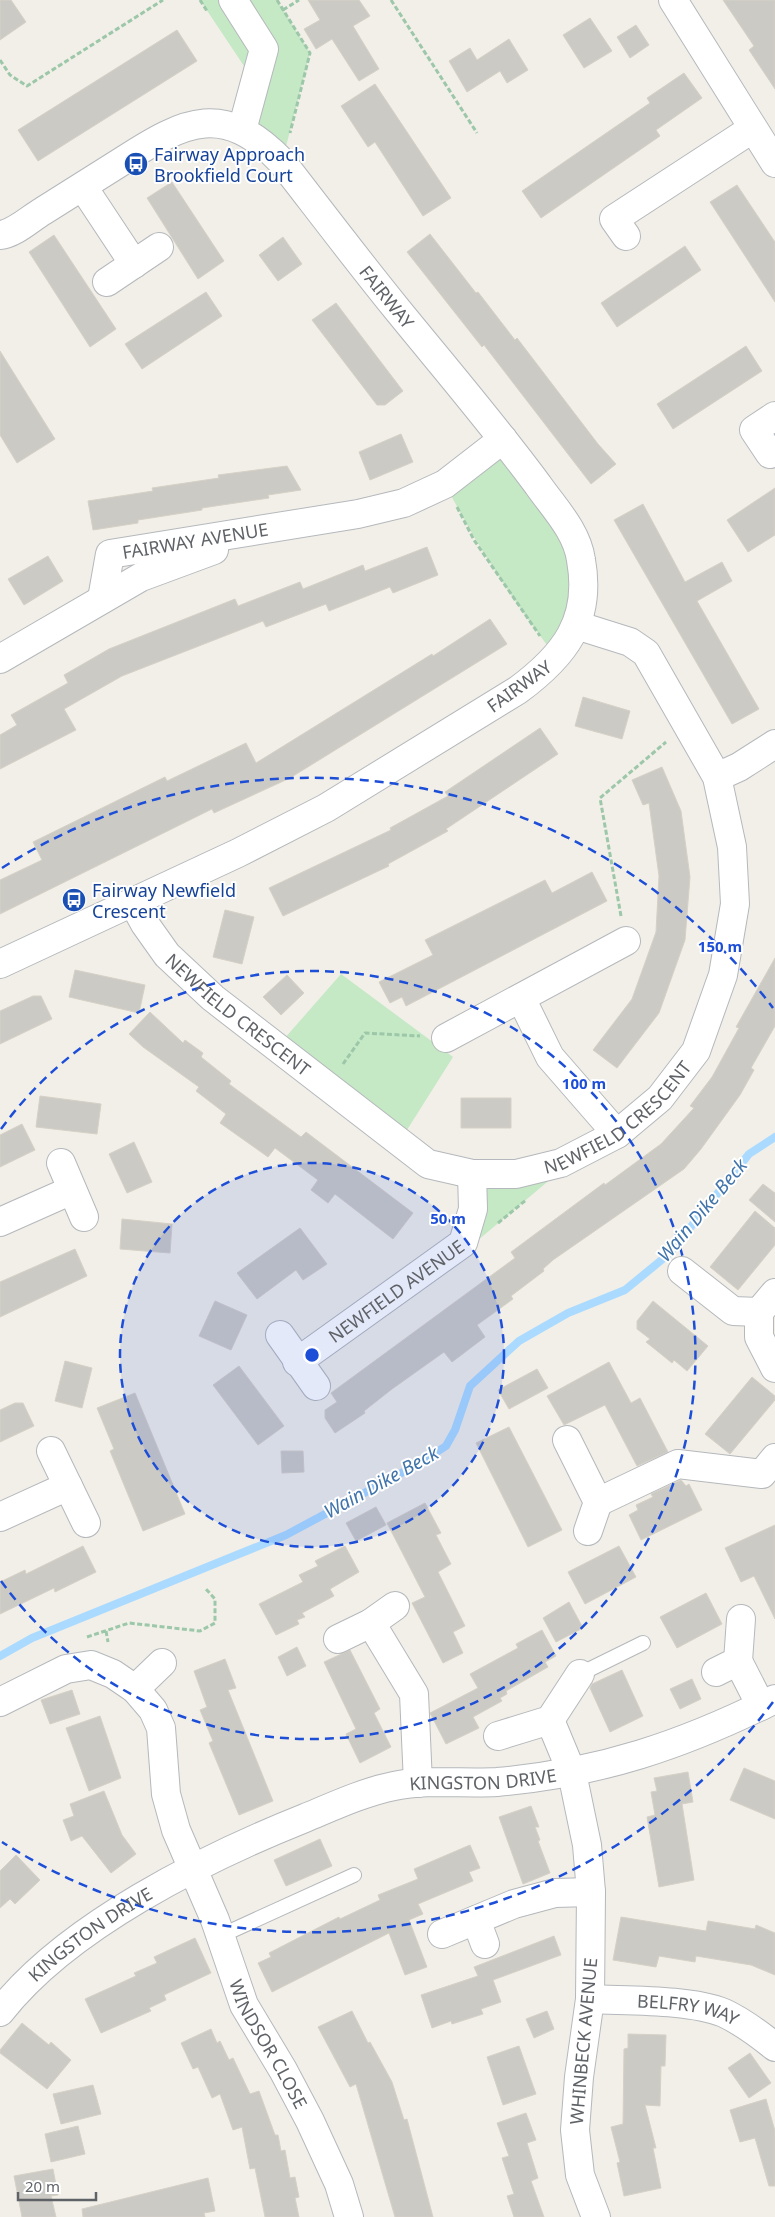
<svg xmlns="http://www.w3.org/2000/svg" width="775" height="2217" viewBox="0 0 775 2217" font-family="'Noto Sans',sans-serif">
<rect width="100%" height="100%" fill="#f1efe8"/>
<path fill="#c5e8c5" d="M200,0H277L310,53L282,162L229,126L244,66Z
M503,439L581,559L557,658C514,603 477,546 445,484Z
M341,974L453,1057L400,1141L277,1047Z
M559,1172L471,1246L472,1174Z"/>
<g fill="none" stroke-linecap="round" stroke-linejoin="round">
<path stroke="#aadaff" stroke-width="8" d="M0,1656L32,1638L286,1535L420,1463L446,1446L455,1430L470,1386L519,1341L568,1313L625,1290L670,1253L749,1154L775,1137"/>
</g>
<path fill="#cccac5" stroke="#d6d1c6" d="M0,0H11L26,22L0,40Z
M308,0H359L370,16L353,26L379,69L359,81L332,39L316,49L304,29L320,20Z
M723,0H775V89L749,50L754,46Z
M590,18L612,51L584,68L563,35Z
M636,25L649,45L630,58L617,37Z
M177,30L197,61L38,161L18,130Z
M509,39L528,70L507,83L500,71L467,92L449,61L470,48L477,60Z
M684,73L702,98L656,130L660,136L541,218L522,191L650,103L647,98Z
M375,84L451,198L423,216L375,142L368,147L341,106Z
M172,182L224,261L198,279L147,198Z
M737,185L775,242V302L710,202Z
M430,234L476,293L478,292L515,340L517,338L598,444L616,464L591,484L484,345L482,347L407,252Z
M54,235L116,329L90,347L29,252Z
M283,237L302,264L278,281L259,255Z
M685,246L701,270L617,327L601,303Z
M206,292L222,316L142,369L125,344Z
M336,303L403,391L385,405H377L312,320Z
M746,346L762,371L673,429L657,404Z
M0,351L55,439L17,463L0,435Z
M401,434L413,462L370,480L359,452Z
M287,466L301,490L268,495L269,498L202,508V510L138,520V523L93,530L88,501L153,491L152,488L219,478L218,475Z
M775,488V535L748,552L727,520Z
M643,504L685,582L722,562L732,581L697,601L759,709L732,724L614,520Z
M427,547L438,575L393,593L390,587L329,611L326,604L266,627L263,621L122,676L64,709L76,730L0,769V735L17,725L11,715L68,683L64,675L109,649L235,599L238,606L300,582L303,589L363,565L365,571Z
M48,556L63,581L24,605L8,579Z
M490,619L507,644L290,778L214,813L212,809L0,914V880L42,860L33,842L165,777L167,781L246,743L256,763L432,654L433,656Z
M583,697L630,711L622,739L575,726Z
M540,728L558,754L446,829L448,831L388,864L389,866L283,916L269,888L391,830L390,828L448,796L445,792Z
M662,767L681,811L690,877L685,940L659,1013L617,1068L593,1050L632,999L656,932L659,876L649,803L643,805L632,780Z
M592,872L607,901L406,1006L402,997L390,1003L379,982L433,955L425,940L545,880L552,893Z
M225,910L254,917L242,964L213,957Z
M775,958V1026L751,1068L754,1070L740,1095L701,1149L684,1169L553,1260L543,1269L544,1271L511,1296L513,1299L477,1325L485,1337L452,1362L444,1352L392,1389L364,1411L365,1413L335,1433L325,1418V1410L337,1402L331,1393L515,1258L511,1252L604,1183L605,1185L661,1144L694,1108L690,1106L712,1077L739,1028L736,1027Z
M75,970L145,985L139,1013L69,997Z
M287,975L304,993L281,1015L263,997Z
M33,996H41L52,1019L0,1044V1011Z
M150,1012L183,1043L185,1040L203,1053L201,1057L231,1081L229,1084L301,1137L306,1132L413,1213L393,1239L335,1194L328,1203L311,1190L318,1180L275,1148L268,1157L220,1123L226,1114L196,1091L199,1087L143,1047L129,1034Z
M40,1096L101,1104L97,1134L36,1127Z
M461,1098H511V1128H461Z
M22,1124L35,1150L0,1167V1135Z
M134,1142L152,1182L127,1193L109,1154Z
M763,1184L775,1193V1222L749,1200Z
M755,1211L775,1228V1245L738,1290L710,1267Z
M122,1219L172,1224L170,1253L120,1249Z
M300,1228L327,1264L303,1280L296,1270L257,1299L237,1273Z
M75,1249L87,1276L0,1317V1282Z
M215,1301L247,1315L231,1350L199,1336Z
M653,1301L708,1346L687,1371L674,1360L672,1363L646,1342L650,1339L637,1329V1321Z
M65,1361L92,1368L82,1408L55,1401Z
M609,1362L631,1403L640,1398L668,1452L637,1466L605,1405L564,1425L547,1396Z
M239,1366L284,1426L258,1445L213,1385Z
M537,1369L548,1388L509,1409L498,1390Z
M752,1377L775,1396V1400L730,1454L705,1434Z
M135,1393L185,1514L143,1531L110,1451L114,1449L97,1408Z
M15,1403H23L34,1426L0,1442V1410Z
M509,1427L562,1530L528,1547L476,1443Z
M281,1451H303L304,1472L282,1473Z
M681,1480L686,1486L689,1484L702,1510L641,1540L629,1515L638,1510L636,1505L653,1497L651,1494Z
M425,1503L441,1533L436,1535L451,1564L438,1572L465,1626L453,1632L463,1653L443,1663L412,1603L425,1597L387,1523Z
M376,1507L386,1525L356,1541L346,1523Z
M775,1525V1619L754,1576L741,1582L725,1548Z
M83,1546L96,1572L55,1592L54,1588L0,1614V1582L25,1570L26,1574Z
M345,1546L359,1572L330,1589L334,1596L302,1613L305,1617L297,1620L299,1624L276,1635L259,1604L303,1582L299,1575L318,1566L315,1561Z
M619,1546L636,1577L585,1604L568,1572Z
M706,1593L722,1624L677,1648L660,1617Z
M569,1602L583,1628L556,1642L543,1618Z
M542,1630L556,1656L545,1662L548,1667L506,1691L507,1694L500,1698L502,1701L473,1717L479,1728L446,1744L430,1713L478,1688L470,1674L518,1648L516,1644Z
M297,1647L306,1666L287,1676L278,1657Z
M350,1650L380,1709L374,1713L391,1747L360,1763L346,1734L356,1729L324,1662Z
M225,1659L236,1688L228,1690L273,1801L239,1815L209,1743L213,1741L200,1710L207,1707L194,1671Z
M622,1670L643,1716L610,1732L590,1688L592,1684Z
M692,1679L701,1699L680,1709L670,1689Z
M72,1690L80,1714L50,1724L41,1700Z
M100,1716L121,1778L89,1791L66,1728Z
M744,1768L775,1781V1819L730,1800Z
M688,1772L693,1802L682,1804L694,1880L659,1887L647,1817L655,1815L651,1792L657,1791L654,1778Z
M104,1791L122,1835L136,1854L111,1873L82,1836L71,1841L63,1820L74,1816L70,1804Z
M531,1806L539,1827H535L540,1840L538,1841L550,1873L523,1884L499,1817Z
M320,1839L332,1866L286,1886L274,1860Z
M470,1845L480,1868L469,1872L473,1881L418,1904L423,1914L409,1920L427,1967L405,1975L389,1933L272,1992L258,1963L271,1957L269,1953L339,1917L340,1919L380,1900L378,1895L418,1879L414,1869Z
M16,1855L40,1880L15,1904L10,1899L0,1908V1871Z
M621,1917L706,1931L708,1921L755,1929L756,1925L775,1933V1975L751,1965L696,1956L695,1962L659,1956L656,1967L613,1960Z
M554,1936L561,1955L493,1980L501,2002L481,2009L483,2014L452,2024L451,2021L432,2028L421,1995L478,1976L474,1967Z
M195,1938L211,1973L164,1995L166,2000L149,2008L151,2011L101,2033L85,1999L136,1976L134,1973L157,1963L154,1957Z
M352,2011L368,2043L370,2042L392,2082L404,2120L407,2119L433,2217H395L356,2084L350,2087L318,2027Z
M547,2011L554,2029L534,2038L526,2019Z
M22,2023L49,2045L51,2042L71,2060L47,2089L0,2053V2050Z
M211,2029L217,2043L220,2041L229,2060L233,2058L250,2094L259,2091L275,2135H278L281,2151L285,2150L290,2178L295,2177L299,2197L295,2198L299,2217H265L255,2168L250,2169L242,2127L233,2130L220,2094L212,2098L198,2067L193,2069L181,2043Z
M628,2034L666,2035L665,2066H661L660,2106L645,2105L656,2148H653L661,2188L624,2196L617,2163L620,2162L611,2127L623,2124L624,2049L628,2048Z
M519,2046L536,2094L503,2105L487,2057Z
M750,2053L771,2083L749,2098L728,2068Z
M93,2085L101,2114L61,2124L53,2094Z
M766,2099L775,2131V2186H769L755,2138L740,2142L730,2110Z
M526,2113L536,2140L527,2143L538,2178L531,2181L544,2217H514L507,2196L514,2194L502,2158L509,2156L497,2123Z
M78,2126L85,2154L51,2162L45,2134Z
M53,2169L58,2195L51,2196L56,2217H22L14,2176Z
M208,2178L215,2211L204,2213L205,2217H83L82,2209Z"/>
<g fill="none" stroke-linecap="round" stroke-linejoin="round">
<g stroke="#b5b8bc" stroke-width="16">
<path id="lane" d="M580,1674L643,1643
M220,1936L354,1875"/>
</g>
<g stroke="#b5b8bc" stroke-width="30">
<g id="street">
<path d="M233,0L264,49L242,130"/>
<path d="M673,0L775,163"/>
<path d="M83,187L134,264"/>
<path id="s1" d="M0,235C14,234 31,218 43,211C70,194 97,177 124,160C186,120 224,102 282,162C320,211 357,260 396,308C444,367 493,424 538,485C554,508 577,531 581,560C592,621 564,656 518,690L326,808L238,853L0,964"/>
<path d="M626,236L614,219L752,129"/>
<path d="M107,282L159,247"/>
<path d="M770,454L754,430L775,416"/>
<path id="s2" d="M102,599L110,554L358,514L404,503L445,484L503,439"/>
<path d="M0,659L141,577L214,550"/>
<path d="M717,777L739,767L775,744"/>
<path id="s3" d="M133,902L145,924L167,955L213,998L428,1164L472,1174H516L561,1163L617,1134L660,1098L696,1051L723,975L735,904L732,847L717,777L646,653L630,642L576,625"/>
<path d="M521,998L550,1057L617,1134"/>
<path d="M446,1038L626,941"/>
<path d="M61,1163L84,1217"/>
<path d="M0,1222L72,1190"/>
<path d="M682,1271L733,1311L759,1312"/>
<path d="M775,1293L759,1312V1337L775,1368"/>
<path d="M280,1335L316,1386"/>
<path id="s4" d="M297,1362L463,1243L473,1209L472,1174"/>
<path d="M567,1440L598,1502L588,1531"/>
<path d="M51,1451L86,1523"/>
<path d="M598,1502L678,1464L762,1474L775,1458"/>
<path d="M0,1517L68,1486"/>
<path d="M371,1623L414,1694L418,1783"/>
<path d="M338,1639L371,1623L395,1606"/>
<path d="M738,1661L761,1706"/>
<path d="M716,1672L738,1661L741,1619"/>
<path d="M135,1689L162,1663"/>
<path id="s5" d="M0,1702L66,1669L91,1665L113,1674L135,1689L153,1710L161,1728L166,1794L176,1830L215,1920L244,2005L283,2070L310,2121L339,2184L349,2217"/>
<path d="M550,1720L572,1773L587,1845L591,1892L590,1999L579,2077L575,2130L580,2175L596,2217"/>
<path d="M498,1736L550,1720L580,1674"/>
<path d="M476,1920L485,1944"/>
<path d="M442,1934L514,1904L555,1893L591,1892"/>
<path id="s6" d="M590,1999C628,2001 690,1999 724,2013C743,2022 759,2034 775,2047"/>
<path id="s7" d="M0,2012C67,1926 205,1858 305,1818C334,1806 364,1792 394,1786C428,1779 463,1784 497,1782C600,1773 683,1745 775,1699"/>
</g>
</g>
<path stroke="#9cc7a9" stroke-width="3" stroke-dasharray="5 2.5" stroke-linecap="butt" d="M200,0L207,11
M277,0L310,53L290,133
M391,0L477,133
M283,10L299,0
M0,60L10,75L27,86L163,0
M457,507L474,540L540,636
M621,916L600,798L666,742
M343,1064L365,1033L420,1036
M498,1223L526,1200
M106,1631L108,1642
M87,1637L129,1623L200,1631L215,1623V1599L206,1589"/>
<use href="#lane" stroke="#fff" stroke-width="14"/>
<use href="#street" stroke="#fff" stroke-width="28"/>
</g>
<circle cx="312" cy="1355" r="192" fill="#1d4ed8" fill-opacity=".12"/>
<g fill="none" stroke="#1d4ed8" stroke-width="2.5" stroke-dasharray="9 6">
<circle cx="312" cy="1355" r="192"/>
<path d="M1 1129A384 384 0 1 1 1 1581"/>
<path d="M773 1702A577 577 0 0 1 2 1842M2 868A577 577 0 0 1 773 1008"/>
</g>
<defs>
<g id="bus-disc" transform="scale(1.25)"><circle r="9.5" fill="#1a4fb4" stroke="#fff"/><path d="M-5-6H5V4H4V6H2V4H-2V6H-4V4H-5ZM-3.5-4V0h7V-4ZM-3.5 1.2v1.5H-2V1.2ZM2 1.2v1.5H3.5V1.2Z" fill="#fff"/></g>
</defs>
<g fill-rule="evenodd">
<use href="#bus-disc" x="136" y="164"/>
<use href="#bus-disc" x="74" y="900"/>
</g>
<g text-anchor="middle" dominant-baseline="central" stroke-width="4" stroke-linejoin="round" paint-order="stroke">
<g font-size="18" fill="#164399" stroke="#fff" text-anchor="start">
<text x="154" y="154">Fairway Approach<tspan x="154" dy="21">Brookfield Court</tspan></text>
<text x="92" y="890">Fairway Newfield<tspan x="92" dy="21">Crescent</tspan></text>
</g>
<g font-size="18" fill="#5f6368" stroke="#fff">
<text stroke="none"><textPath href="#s1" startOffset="495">FAIRWAY</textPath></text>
<text stroke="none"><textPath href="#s2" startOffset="132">FAIRWAY AVENUE</textPath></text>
<text transform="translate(519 686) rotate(-36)">FAIRWAY</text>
<text stroke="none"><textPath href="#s3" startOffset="156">NEWFIELD CRESCENT</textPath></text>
<text stroke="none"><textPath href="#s3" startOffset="606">NEWFIELD CRESCENT</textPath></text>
<text stroke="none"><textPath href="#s4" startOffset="122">NEWFIELD AVENUE</textPath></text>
<text stroke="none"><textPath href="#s7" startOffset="549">KINGSTON DRIVE</textPath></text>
<text stroke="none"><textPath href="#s7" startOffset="120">KINGSTON DRIVE</textPath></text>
<text stroke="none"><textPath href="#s6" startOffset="99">BELFRY WAY</textPath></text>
<text transform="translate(583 2041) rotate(-85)">WHINBECK AVENUE</text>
<text stroke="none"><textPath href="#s5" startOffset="534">WINDSOR CLOSE</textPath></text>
</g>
<g font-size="19" font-style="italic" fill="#4174aa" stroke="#fff">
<text transform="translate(702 1210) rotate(-50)">Wain Dike Beck</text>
<text transform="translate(381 1482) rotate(-29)">Wain Dike Beck</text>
</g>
</g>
<circle cx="312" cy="1355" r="8" fill="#1d4ed8" stroke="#fff" stroke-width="2.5"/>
<g font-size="15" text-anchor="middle" font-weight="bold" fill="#1d4ed8" stroke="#fff" stroke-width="4" stroke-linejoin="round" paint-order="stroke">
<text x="720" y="952">150 m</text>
<text x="584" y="1089">100 m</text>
<text x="448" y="1224">50 m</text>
</g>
<path d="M18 2192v8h78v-8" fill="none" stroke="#5f6368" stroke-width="2.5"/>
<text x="25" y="2192" font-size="15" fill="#5f6368" stroke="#ffffff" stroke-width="4" paint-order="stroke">20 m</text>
</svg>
